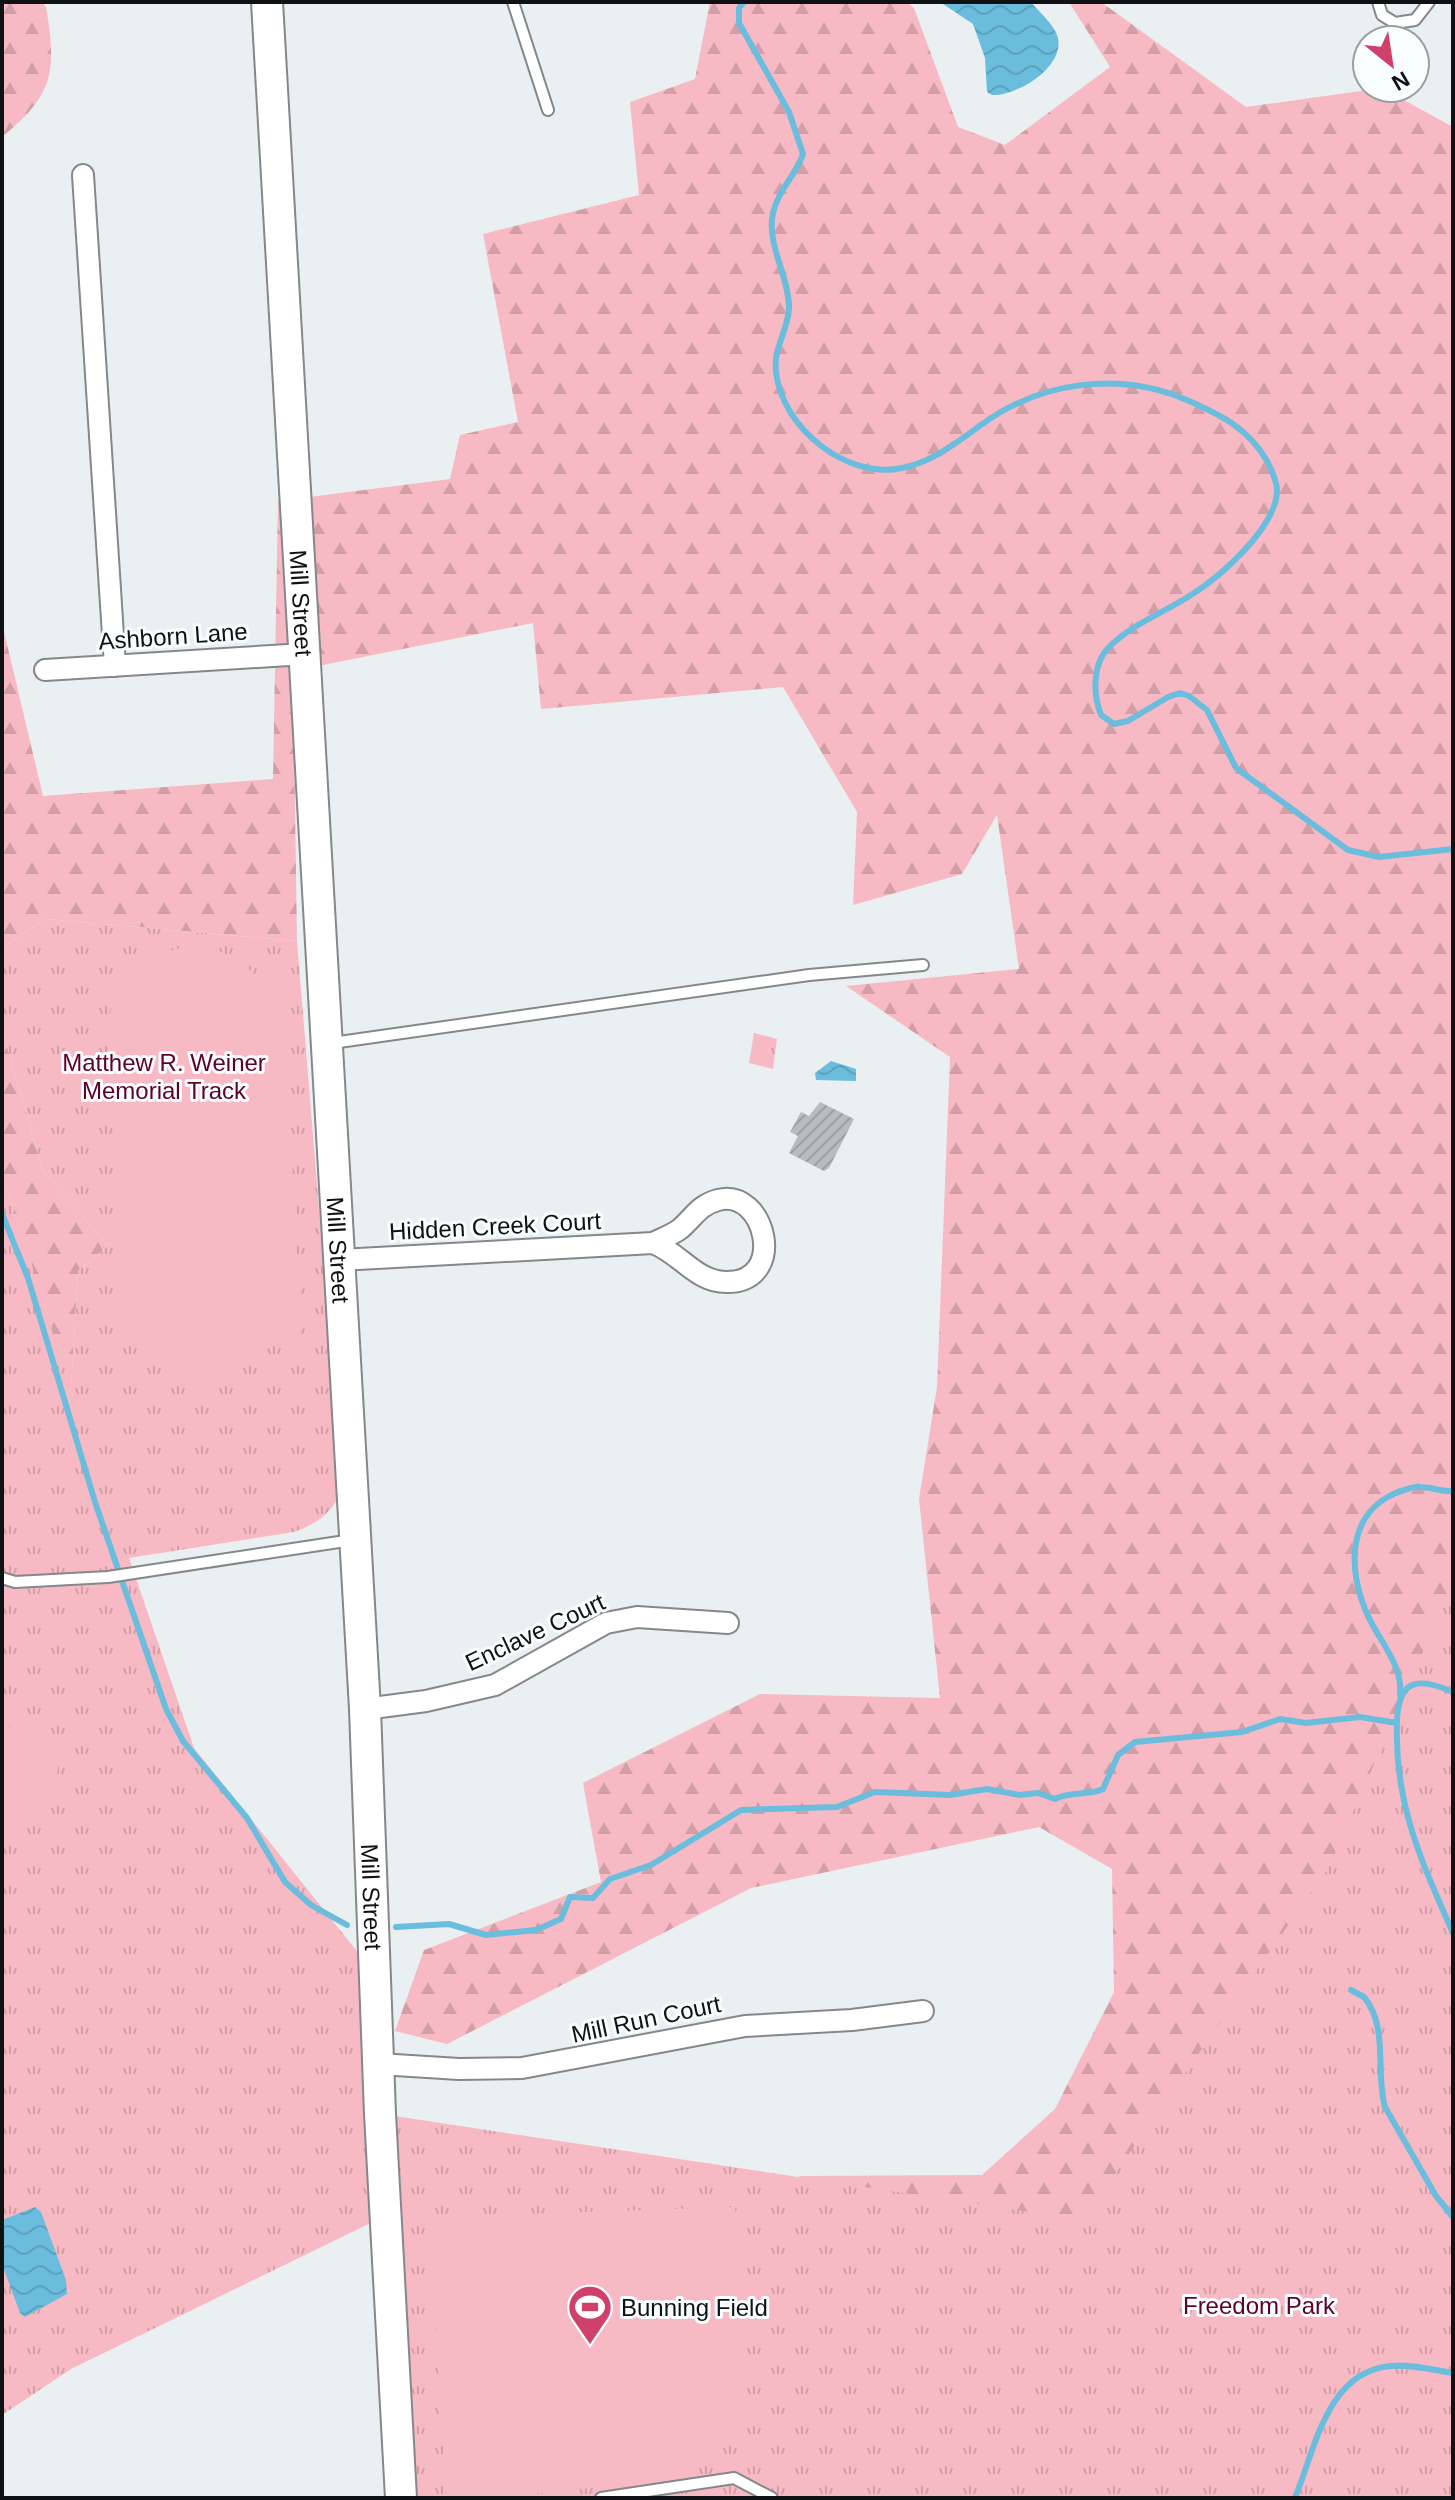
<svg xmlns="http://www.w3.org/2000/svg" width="1455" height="2500" viewBox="0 0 1455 2500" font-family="Helvetica,sans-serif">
<defs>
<pattern id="forest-firs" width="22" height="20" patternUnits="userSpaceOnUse" patternTransform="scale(2)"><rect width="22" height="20" fill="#f7bac4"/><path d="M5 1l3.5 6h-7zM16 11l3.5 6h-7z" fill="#d39fa7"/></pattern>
<pattern id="park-tufts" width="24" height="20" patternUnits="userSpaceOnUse" patternTransform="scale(2)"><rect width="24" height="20" fill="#f7bac4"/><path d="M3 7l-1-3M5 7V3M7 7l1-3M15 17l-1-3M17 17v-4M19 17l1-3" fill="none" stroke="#d39fa7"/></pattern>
<pattern id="water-waves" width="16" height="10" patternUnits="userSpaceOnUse" patternTransform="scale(2)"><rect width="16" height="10" fill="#6bbddd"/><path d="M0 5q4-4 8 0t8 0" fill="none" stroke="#5ca1bd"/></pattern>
<pattern id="building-hatch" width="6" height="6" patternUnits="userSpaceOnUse" patternTransform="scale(2)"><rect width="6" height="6" fill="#b7bcbe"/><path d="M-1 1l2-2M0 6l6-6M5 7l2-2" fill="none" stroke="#9ca1a2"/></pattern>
</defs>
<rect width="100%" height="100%" fill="#eaeff1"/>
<path fill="url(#forest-firs)" d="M2,2H42L46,7C57,71 54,95 2,137Z
M710,2H907L914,8L958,127L1005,145L1110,67L1069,2H1101L1246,107L1382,88L1453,127V2498L794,2407L799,2176L982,2175L1055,2109L1114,1992L1112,1869L1039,1827L751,1888L447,2044L395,2031L424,1950L601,1882L583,1783L760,1694L940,1698L919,1499L937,1387L950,1057L846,986L1019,969L997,815L962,874L853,905L857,812L783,687L541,709L533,623L293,671L297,941L45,919L2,948V623L43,796L273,779L278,501L450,479L460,435L518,422L483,234L639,195L630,102L695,79Z
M2,1029L43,1171L108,1246L78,1271L71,1389L2,1173Z"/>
<path fill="url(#park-tufts)" d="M45,919L297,941L342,1488C333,1513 318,1523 294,1532L129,1558L194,1748L380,1980L388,2115L1083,2220L1330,1865L1453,1583V2498H407L383,2217L71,2369L2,2415V1173L71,1386L78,1271L108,1246L43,1171L2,1029V948Z
M754,1033L777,1039L773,1069L749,1063Z"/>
<path fill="#f7bac4" d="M194,946C224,949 247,961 264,987V979H282L303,1363L284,1364L282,1333C233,1398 146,1389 120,1309L108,1020C119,976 149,951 194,946Z
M31,1720C38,1727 47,1735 52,1744C73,1780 36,1816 2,1820V1729Z
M735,2207C740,2273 754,2356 737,2420C733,2437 714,2459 700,2467C675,2481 644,2482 616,2485C560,2492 503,2498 446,2498L430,2233L437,2222L458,2216Z"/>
<path fill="url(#water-waves)" d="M940,2H1031C1039,12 1055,25 1058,38C1064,68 1017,96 992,95L987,92L985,58L973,24Z
M831,1061L856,1069V1081L816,1080L815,1073Z
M35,2207L41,2212L66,2280L67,2294L25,2317L20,2313L2,2264V2220Z"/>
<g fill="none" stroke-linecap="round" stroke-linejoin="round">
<path stroke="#6bbddd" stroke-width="6" d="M744,2L739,8V23L789,112L803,154C796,175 778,190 773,213C766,244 789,276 789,308C788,331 773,348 776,372C782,428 847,480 902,468C932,462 956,443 981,425C1041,381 1119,371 1187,400C1221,415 1248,428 1267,461C1271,469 1277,481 1277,490C1277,527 1220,577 1191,595C1165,612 1132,624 1109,647C1092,664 1093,695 1101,715L1114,724L1128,721L1168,697L1180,693L1189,696L1207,710L1236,768L1348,850L1379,857L1453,849
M2,1214L28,1278L95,1502L166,1709L183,1741L247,1818L285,1882L311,1905L347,1925
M1453,1692C1419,1677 1398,1678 1397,1722C1394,1802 1421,1861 1453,1933
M1400,1695C1403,1668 1383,1645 1371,1622C1345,1571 1344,1504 1411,1488C1424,1484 1439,1492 1453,1491
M396,1927L449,1924L486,1935L536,1930L561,1919L570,1897L593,1898L610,1879L651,1865L741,1810L837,1807L875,1792L950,1795L987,1789L1019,1795L1038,1793L1055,1799C1071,1791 1087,1796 1103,1789L1118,1755L1135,1742L1242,1732L1280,1719L1306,1723L1360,1717L1397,1723
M1351,1990L1364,1997C1389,2027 1375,2072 1385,2107L1436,2196L1453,2217
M1295,2498C1315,2449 1327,2371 1391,2366C1411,2364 1433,2370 1453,2373"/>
</g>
<path fill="url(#building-hatch)" d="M820,1102L854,1119L829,1168L824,1171L789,1153L798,1136L790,1132L801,1112L809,1116Z"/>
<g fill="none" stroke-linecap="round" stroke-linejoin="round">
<g stroke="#84888a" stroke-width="14">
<path id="lane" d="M513,2L548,110
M1378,2L1382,15L1395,23L1415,20L1429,2
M332,1043L809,975L923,965
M2,1578L15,1582L108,1577L352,1540
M601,2498L734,2478L772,2498"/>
</g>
<g stroke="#84888a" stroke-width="24">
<path id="street" d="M83,175L115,666
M45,670L305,654
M340,1260L653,1243C680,1253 696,1282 726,1282C789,1283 765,1187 718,1200C699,1205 694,1217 680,1229C672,1235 661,1239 653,1243
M365,1709L426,1701L495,1685L606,1623L637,1617L728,1623
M379,2064L459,2069L522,2068L745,2026L852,2020L923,2011"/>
</g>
<g stroke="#84888a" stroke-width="34">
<g id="secondary">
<path id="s1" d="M267,2L365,1709L380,2114L401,2498"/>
</g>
</g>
<use href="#lane" stroke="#fff" stroke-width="10"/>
<use href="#street" stroke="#fff" stroke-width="20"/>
<use href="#secondary" stroke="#fff" stroke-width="30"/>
</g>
<defs>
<g id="stadium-pin" transform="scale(2.3)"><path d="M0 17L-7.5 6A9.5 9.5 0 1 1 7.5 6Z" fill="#cf416a" stroke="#f8fdff"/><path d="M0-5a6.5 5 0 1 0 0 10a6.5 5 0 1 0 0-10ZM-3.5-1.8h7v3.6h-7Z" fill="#fff"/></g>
</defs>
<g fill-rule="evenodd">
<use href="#stadium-pin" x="590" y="2307"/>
</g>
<g text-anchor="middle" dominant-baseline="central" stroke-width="6" stroke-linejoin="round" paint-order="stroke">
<g font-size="24" fill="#101112" stroke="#f8fdff">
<text stroke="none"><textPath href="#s1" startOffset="602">Mill Street</textPath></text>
<text transform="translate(173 636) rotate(-4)">Ashborn Lane</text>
<text transform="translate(495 1226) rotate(-3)">Hidden Creek Court</text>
<text stroke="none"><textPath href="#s1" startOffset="1250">Mill Street</textPath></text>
<text transform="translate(535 1632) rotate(-25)">Enclave Court</text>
<text stroke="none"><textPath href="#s1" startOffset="1898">Mill Street</textPath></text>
<text transform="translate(646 2019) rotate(-12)">Mill Run Court</text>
</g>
<g font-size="24" fill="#5e0225" stroke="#f8fdff">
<text x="164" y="1062">Matthew R. Weiner<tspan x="164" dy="28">Memorial Track</tspan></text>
<text x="1259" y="2305">Freedom Park</text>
</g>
<g font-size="24" fill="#101112" stroke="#f8fdff" text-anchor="start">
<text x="621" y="2307">Bunning Field</text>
</g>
</g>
<rect width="1455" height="2500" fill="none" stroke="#101112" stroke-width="8"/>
<g transform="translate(1391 64) rotate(150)"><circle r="38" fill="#f8fdff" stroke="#9b9fa0" stroke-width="2"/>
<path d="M0-6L14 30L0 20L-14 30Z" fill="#cf416a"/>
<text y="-12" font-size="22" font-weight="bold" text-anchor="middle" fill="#101112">N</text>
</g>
</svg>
